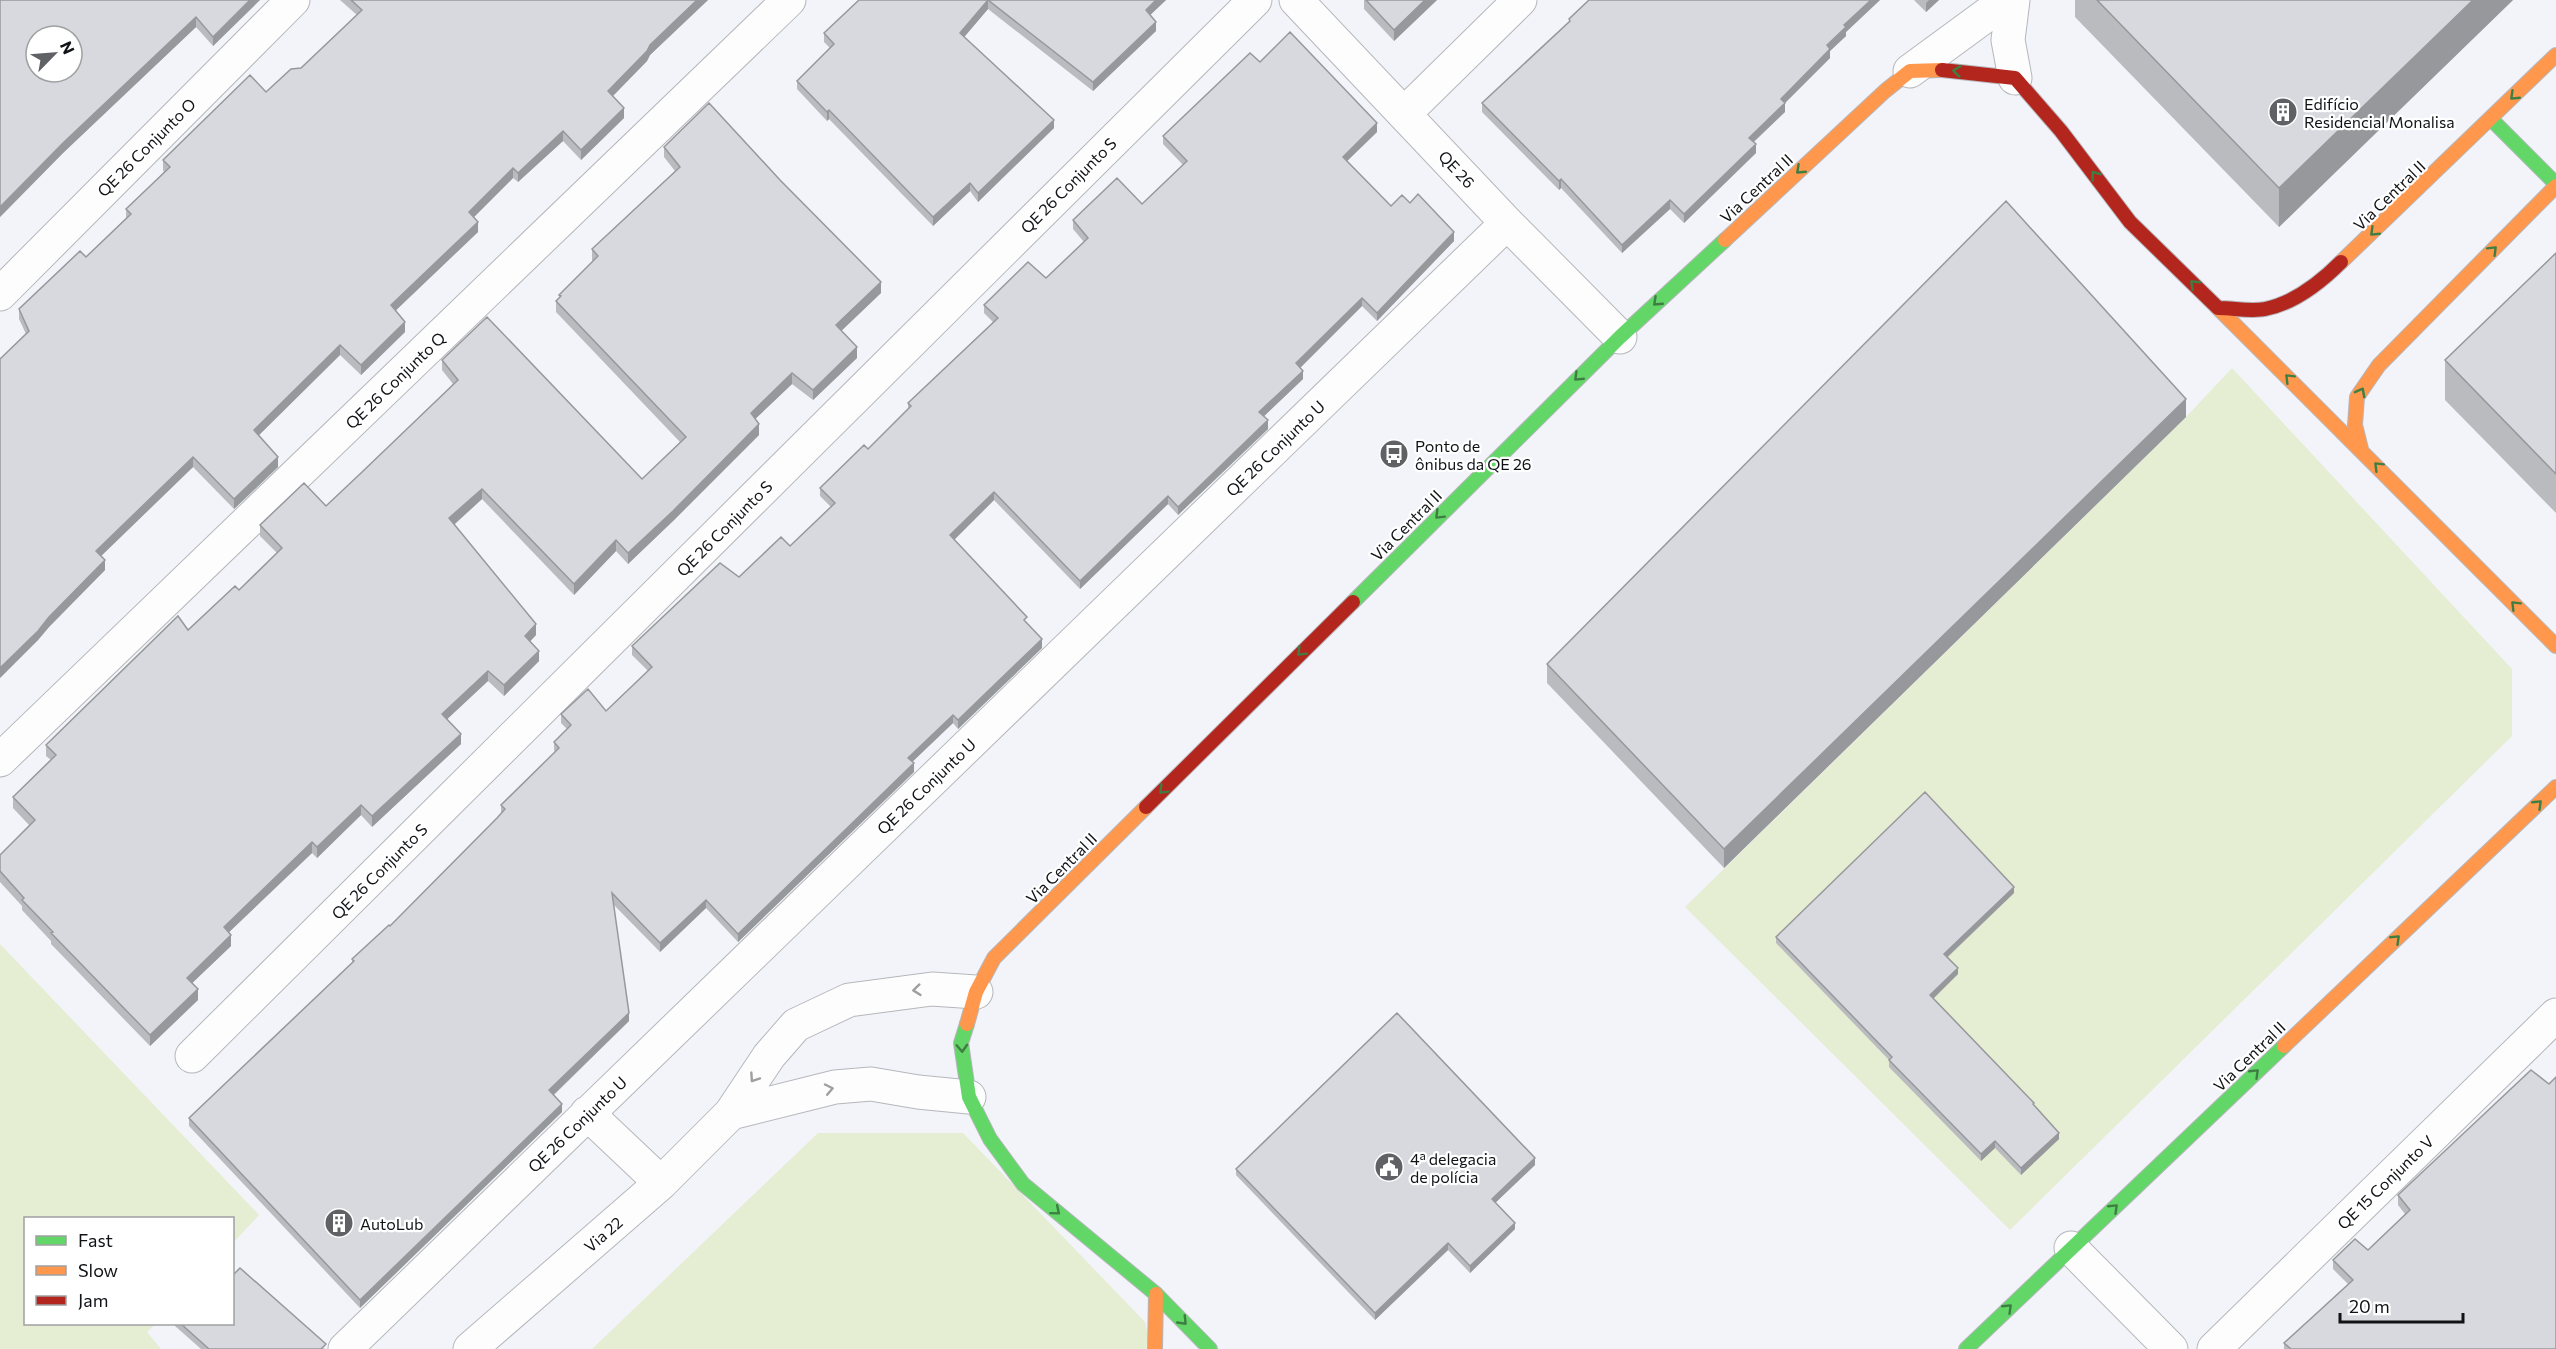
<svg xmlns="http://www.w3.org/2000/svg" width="2556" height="1349" viewBox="0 0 2556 1349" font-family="Commissioner,sans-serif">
<rect width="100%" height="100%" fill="#f2f4fa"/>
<path fill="#e5eed2" d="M2232,368L2512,669V736L2010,1230L1685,907L2186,417Z
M0,944L259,1215L233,1243L232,1218H26V1324H156L147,1332L161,1349H0Z
M818,1133H963L1145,1322L1151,1349H592Z"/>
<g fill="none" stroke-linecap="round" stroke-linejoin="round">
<g stroke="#b6b7bb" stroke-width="35">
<path id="street" d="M1296,0L1507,223L1620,337
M2013,0L2008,40L2015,78
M1910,71L2007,0
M1405,113L1520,0
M0,294L293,0
M0,760L789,0
M192,1056L1255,0
M587,1113L661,1183
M731,1113L835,1087L871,1084L918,1092L969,1097
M2071,1248L2171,1349
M345,1349L1507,223
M470,1349L661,1183L731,1113L769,1056L796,1025L849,1000L932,989L976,992
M2214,1349L2556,1015"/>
</g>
<g stroke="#b6b7bb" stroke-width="16">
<path id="fast" d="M2491,119L2556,184
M1353,602L1620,337L1725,240
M967,1024L961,1043L969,1097L990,1139L1023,1184L1156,1294L1210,1349
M1966,1349L2284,1046"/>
</g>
<g stroke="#b6b7bb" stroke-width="16">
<path id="slow" d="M1725,240L1885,91L1910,71L1942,70
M2341,262L2556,55
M2218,308L2556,646
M2361,449L2355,425L2357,397L2379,365L2556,186
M967,1024L976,992L994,958L1146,807
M2284,1046L2556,787
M1155,1349L1156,1294"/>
</g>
<g stroke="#b6b7bb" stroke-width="16">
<path id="jam" d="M1942,70L2015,78L2061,131L2130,222L2218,308C2233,308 2251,312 2265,309C2295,303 2320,283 2341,262
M1146,807L1353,602"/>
</g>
<use href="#street" stroke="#fdfdfe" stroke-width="33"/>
<use href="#fast" stroke="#63d668" stroke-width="14"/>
<use href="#slow" stroke="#ff974d" stroke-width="14"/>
<use href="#jam" stroke="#b3261e" stroke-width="14"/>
</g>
<path fill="#b9bbbf" d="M0,0H260L213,46L196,27L63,153L0,217Z
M340,0H708L650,55L647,61L613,96L624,118L581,160L563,141L518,182L513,178L474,217L478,232L396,310L405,332L361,375L340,355L259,435L278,467L234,509L193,467L101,556L105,570L49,627L38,640L0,678V359L26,334L19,319V309L86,257L126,218V209L164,172L163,170V160L266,92L301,68L357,15Z
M859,0H1166L1150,15L1156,31L1093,91L988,9L964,37L1054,128L978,202L970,191L933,226L829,119L827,121L797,89V81L830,48L824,42V33Z
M1364,0H1437L1394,41L1364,9Z
M1589,0H1880L1846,32V36L1830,51V58L1785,103V112L1754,142L1756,153L1684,223L1670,209L1622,253L1561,188L1559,190L1482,112V103L1569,22V19Z
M1914,0H1939L1926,12Z
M2075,0H2513L2279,227L2075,17Z
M1260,62L1377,132L1347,161L1391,206L1410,203L1454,241L1377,321L1362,306L1300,368L1303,379L1264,416L1268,429L1178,515L1168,504L1080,589L994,500L954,540L1027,624L1042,648L958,729L953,723L912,762L914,772L738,942L706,908L660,952L613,904L629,1021L554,1095L562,1112L360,1308L189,1126V1118L352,963V959L390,926L497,818L501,814V805L555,752L554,750V742L567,729L561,723V714L606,711L648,671L632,655V646L790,546L831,507L820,496V488L868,449L908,409V403L993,322L984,313V305L1046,278L1084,242L1073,229V220L1142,204L1183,165L1163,144V136Z
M664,147L881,293L841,331L857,358L813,400L792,384L755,419L759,435L673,521L628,564L616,551L574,595L482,499L454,525L536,635L530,641L539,661L504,696L488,681L447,719L461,744L372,827L361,815L317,858L312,853L229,932L231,946L192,983L198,1000L150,1046L51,944V941L22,910V906L0,882V855L29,825L13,808V797L51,760L46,756V745L239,590L277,553L260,536V525L326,506L361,473L453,384L442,370V360L642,479L680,442L556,312V301L559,298V295L593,262L592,260V249L675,171L664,157Z
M2556,253V513L2445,400V360Z
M2186,417L1724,868L1547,683V664Z
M2014,893L1948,957L1958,974L1933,998L2034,1106L2059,1139L2021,1175L1995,1148L1981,1161L1889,1067V1060L1776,943V937Z
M1535,1165L1495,1203L1515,1229L1470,1273L1448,1250L1375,1320L1236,1175V1169Z
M2398,1195L2556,1349H2284V1343L2348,1284L2333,1269V1260L2368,1250L2405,1214L2398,1205Z
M175,1323H232L326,1349H201L175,1326Z"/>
<path fill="#96989b" d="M250,0H260L213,46V37Z
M697,0H708L650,55L647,61L608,101V91L650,45Z
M988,0V9L960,42V33Z
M1156,0H1166L1146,19V10Z
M1425,0H1437L1394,41V30Z
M1871,0H1880L1846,32V36L1830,51V58L1785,103V112L1749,146V138L1781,99L1844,25Z
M1929,0H1939L1926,12V3Z
M2473,0H2513L2279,227V188Z
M196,17V27L63,153L0,217V207L63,143Z
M1156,22V31L1093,91V82Z
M624,108V118L581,160V150Z
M829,110V119L827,121V112Z
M1054,120V128L978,202V193Z
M1377,123V132L1343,165V157Z
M563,131V141L518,182V173Z
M1756,144V153L1684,223V214Z
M513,168V178L469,222V212Z
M1561,179V188L1559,190V181Z
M970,183V191L933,226V217Z
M1670,200V209L1622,253V245Z
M478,222V232L391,315V305Z
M1454,232V241L1377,321V313Z
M881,282V293L836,336V325Z
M1362,298V306L1296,372V363Z
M405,322V332L361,375V365Z
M340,345V355L254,440V430Z
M857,347V358L813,400V390Z
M1303,371V379L1259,421V412Z
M792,373V384L751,423V413Z
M2186,399V417L1724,868V849Z
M1268,420V429L1178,515V507Z
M759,424V435L673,521L628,564V553Z
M193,457V467L96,561V551Z
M278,457V467L234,509V499Z
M482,489V499L449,529V518Z
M994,492V500L950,544V535Z
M1168,496V504L1080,589V581Z
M616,540V551L574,595V584Z
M105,560V570L49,627L38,640L0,678V668L49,617Z
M536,624V635L525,647V636Z
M1042,639V648L958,729V720Z
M539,651V661L504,696V685Z
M488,671V681L442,724V714Z
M953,715V723L908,766V758Z
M461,734V744L372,827V816Z
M914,763V772L738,942V934Z
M361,805V815L317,858V847Z
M312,842V853L224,937V927Z
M2014,887V893L1944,960V954Z
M706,900V908L660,952V943Z
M231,935V946L187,988V978Z
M1958,968V974L1930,1002V995Z
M198,989V1000L150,1046V1035Z
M629,1013V1021L549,1099V1090Z
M562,1104V1112L360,1308V1300Z
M2059,1133V1139L2021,1175V1168Z
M1995,1141V1148L1981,1161V1154Z
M1535,1158V1165L1492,1206V1199Z
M1515,1223V1229L1470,1273V1266Z
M1448,1243V1250L1375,1320V1313Z"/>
<path fill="#d7d9de" stroke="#96989b" stroke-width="1.5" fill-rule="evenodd" d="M0,0H250L213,37L196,17L63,143L0,207ZM36,36H72V72H36Z
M351,0H697L650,45L647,51L608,91L624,108L581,150L563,131L518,173L513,168L469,212L478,222L391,305L405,322L361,365L340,345L254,430L278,457L234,499L193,457L96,551L105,560L49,617L38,631L0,668V359L29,331L19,309L80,251L86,257L131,214L126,209L170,167L163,160L250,75L266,92L291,69L301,68L362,10Z
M859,0H1156L1146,10L1156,22L1093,82L988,0L960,33L1054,120L978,193L970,183L933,217L829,110L827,112L797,81L834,44L824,33Z
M1366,0H1425L1394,30Z
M1589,0H1871L1844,25L1846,27L1827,45L1830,49L1781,99L1785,103L1749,138L1756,144L1684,214L1670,200L1622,245L1561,179L1559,181L1482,103L1570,21L1569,19Z
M2097,0H2473L2279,188Z
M1290,32L1377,123L1343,157L1391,206L1402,195L1410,203L1418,194L1454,232L1377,313L1362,298L1296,363L1303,371L1259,412L1268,420L1178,507L1168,496L1080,581L994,492L950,535L1027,617L1024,620L1042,639L958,720L953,715L908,758L914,763L738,934L706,900L660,943L612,893L629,1013L549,1090L562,1104L360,1300L189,1118L354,961L352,959L389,925L390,926L497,818L505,809L501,805L559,748L554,742L571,725L561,714L588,689L606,711L652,667L632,646L720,563L739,577L781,537L790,546L835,503L820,488L864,445L868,449L911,406L908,403L998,318L984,305L1028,262L1046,278L1088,238L1073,220L1117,178L1142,204L1187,161L1163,136L1250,53L1260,62Z
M709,103L780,180L881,282L836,325L857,347L813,390L792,373L751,413L759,424L673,511L628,553L616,540L574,584L482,489L449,518L536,624L525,636L539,651L504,685L488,671L442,714L461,734L372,816L361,805L317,847L312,842L224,927L231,935L187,978L198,989L150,1035L51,933L53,932L22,900L24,898L0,871V855L35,820L13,797L56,755L46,745L178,616L188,630L235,586L239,590L282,548L260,525L304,483L326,506L361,473L458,380L442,360L487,317L642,479L686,437L556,301L561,296L559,295L598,256L592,249L680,167L664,147Z
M2006,201L2186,399L1724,849L1547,664Z
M2556,253V474L2445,360Z
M1925,792L2014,887L1944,954L1958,968L1930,995L2034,1103L2033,1104L2059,1133L2021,1168L1995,1141L1981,1154L1889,1060L1892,1057L1776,937Z
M1397,1013L1535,1158L1492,1199L1515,1223L1470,1266L1448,1243L1375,1313L1236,1169Z
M2531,1070L2549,1084L2556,1077V1349H2291L2284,1343L2353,1280L2333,1260L2355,1239L2368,1250L2410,1210L2398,1195Z
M240,1268L326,1344L321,1349H209L180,1323H232V1276Z"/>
<defs><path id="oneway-chevron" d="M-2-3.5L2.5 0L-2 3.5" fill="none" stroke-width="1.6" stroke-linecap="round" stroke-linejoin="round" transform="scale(1.5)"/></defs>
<g stroke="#3e7e43">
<use href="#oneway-chevron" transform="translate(1957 71) rotate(-174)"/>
<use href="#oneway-chevron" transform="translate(2514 96) rotate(136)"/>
<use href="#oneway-chevron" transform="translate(1800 170) rotate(137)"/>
<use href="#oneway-chevron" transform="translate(2095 175) rotate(-127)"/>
<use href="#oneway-chevron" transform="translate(2374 232) rotate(136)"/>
<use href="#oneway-chevron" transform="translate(2493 250) rotate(-45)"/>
<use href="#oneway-chevron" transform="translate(2194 284) rotate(-136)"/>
<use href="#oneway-chevron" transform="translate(1657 302) rotate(137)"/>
<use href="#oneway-chevron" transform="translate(1578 377) rotate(136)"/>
<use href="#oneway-chevron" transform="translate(2289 378) rotate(-135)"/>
<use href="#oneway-chevron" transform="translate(2361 392) rotate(-62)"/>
<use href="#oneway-chevron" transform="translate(2378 466) rotate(-135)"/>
<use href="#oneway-chevron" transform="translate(1439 515) rotate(135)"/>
<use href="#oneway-chevron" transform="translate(2515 605) rotate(-135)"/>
<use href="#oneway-chevron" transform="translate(1301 652) rotate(135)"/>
<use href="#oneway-chevron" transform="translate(1163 790) rotate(135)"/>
<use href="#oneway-chevron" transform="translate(2538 804) rotate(-44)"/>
<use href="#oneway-chevron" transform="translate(2396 939) rotate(-44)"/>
<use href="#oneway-chevron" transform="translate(962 1048) rotate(88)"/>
<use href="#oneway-chevron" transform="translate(2255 1073) rotate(-44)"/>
<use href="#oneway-chevron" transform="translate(2114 1208) rotate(-44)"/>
<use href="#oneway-chevron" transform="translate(1056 1211) rotate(40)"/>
<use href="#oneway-chevron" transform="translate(2008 1308) rotate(-44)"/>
<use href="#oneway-chevron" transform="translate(1183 1321) rotate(46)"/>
</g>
<g stroke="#9e9fa1">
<use href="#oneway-chevron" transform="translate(917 990) rotate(174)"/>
<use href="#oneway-chevron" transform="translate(754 1078) rotate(124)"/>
<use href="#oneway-chevron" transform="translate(829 1089) rotate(-12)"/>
</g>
<defs>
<g id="building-disc" transform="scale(1.5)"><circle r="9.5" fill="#5f6165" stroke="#fff"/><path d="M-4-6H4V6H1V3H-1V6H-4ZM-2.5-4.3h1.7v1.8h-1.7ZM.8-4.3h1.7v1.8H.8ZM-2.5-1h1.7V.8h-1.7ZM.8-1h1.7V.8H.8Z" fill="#fff"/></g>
<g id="bus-disc" transform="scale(1.5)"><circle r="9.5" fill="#5f6165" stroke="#fff"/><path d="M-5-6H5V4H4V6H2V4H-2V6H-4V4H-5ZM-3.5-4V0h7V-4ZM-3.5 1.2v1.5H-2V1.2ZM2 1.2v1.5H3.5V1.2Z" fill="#fff"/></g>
<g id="civic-disc" transform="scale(1.5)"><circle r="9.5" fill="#5f6165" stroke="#fff"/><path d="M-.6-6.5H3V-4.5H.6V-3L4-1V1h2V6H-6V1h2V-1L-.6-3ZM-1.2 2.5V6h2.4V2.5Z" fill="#fff"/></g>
</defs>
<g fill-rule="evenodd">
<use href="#building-disc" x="2283" y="112"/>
<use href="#bus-disc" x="1394" y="454"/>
<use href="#civic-disc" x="1389" y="1167"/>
<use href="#building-disc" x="339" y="1223"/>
</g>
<g text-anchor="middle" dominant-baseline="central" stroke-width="4.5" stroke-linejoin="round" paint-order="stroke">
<g font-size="16" fill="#101215" stroke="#fff" text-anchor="start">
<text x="2304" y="103">Edifício<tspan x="2304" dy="18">Residencial Monalisa</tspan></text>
<text x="1415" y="445">Ponto de<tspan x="1415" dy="18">ônibus da QE 26</tspan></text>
<text x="1410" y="1158">4ª delegacia<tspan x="1410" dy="18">de polícia</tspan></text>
<text x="360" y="1223">AutoLub</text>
</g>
<g font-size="16" fill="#101215" stroke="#fff">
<text transform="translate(146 147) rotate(-45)">QE 26 Conjunto O</text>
<text transform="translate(1457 169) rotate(47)">QE 26</text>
<text transform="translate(1068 185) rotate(-45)">QE 26 Conjunto S</text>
<text transform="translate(1756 188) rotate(-43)">Via Central II</text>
<text transform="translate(2389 195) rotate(-44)">Via Central II</text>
<text transform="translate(395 380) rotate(-44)">QE 26 Conjunto Q</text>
<text transform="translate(1275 448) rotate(-44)">QE 26 Conjunto U</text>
<text transform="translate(1406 525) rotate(-45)">Via Central II</text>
<text transform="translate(724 528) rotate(-45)">QE 26 Conjunto S</text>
<text transform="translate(926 786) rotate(-44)">QE 26 Conjunto U</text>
<text transform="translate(1061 868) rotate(-45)">Via Central II</text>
<text transform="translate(379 871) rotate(-45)">QE 26 Conjunto S</text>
<text transform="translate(2249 1056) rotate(-44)">Via Central II</text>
<text transform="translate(577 1124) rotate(-44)">QE 26 Conjunto U</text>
<text transform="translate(2385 1182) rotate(-44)">QE 15 Conjunto V</text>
<text transform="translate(603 1234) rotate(-41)">Via 22</text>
</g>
</g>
<rect x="24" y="1217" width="210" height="108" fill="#ffffff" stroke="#9fa0a1" stroke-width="1.5"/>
<rect x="36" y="1236" width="30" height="9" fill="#63d668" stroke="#9fa0a1" stroke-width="1.5"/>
<text x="78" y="1247" font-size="18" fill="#101215">Fast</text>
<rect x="36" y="1266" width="30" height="9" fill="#ff974d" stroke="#9fa0a1" stroke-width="1.5"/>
<text x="78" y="1277" font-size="18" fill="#101215">Slow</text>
<rect x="36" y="1296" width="30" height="9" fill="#b3261e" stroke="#9fa0a1" stroke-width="1.5"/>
<text x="78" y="1307" font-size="18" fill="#101215">Jam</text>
<g transform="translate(54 54) rotate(65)"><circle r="28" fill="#ffffff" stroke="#9fa0a1" stroke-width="1.5"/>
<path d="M0-4.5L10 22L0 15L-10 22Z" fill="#5f6165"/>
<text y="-9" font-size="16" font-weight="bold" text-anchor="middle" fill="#101215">N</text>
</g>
<path d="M2340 1313v9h123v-9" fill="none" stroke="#101215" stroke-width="3"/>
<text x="2349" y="1313" font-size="18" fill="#101215" stroke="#ffffff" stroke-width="4.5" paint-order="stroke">20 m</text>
</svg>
